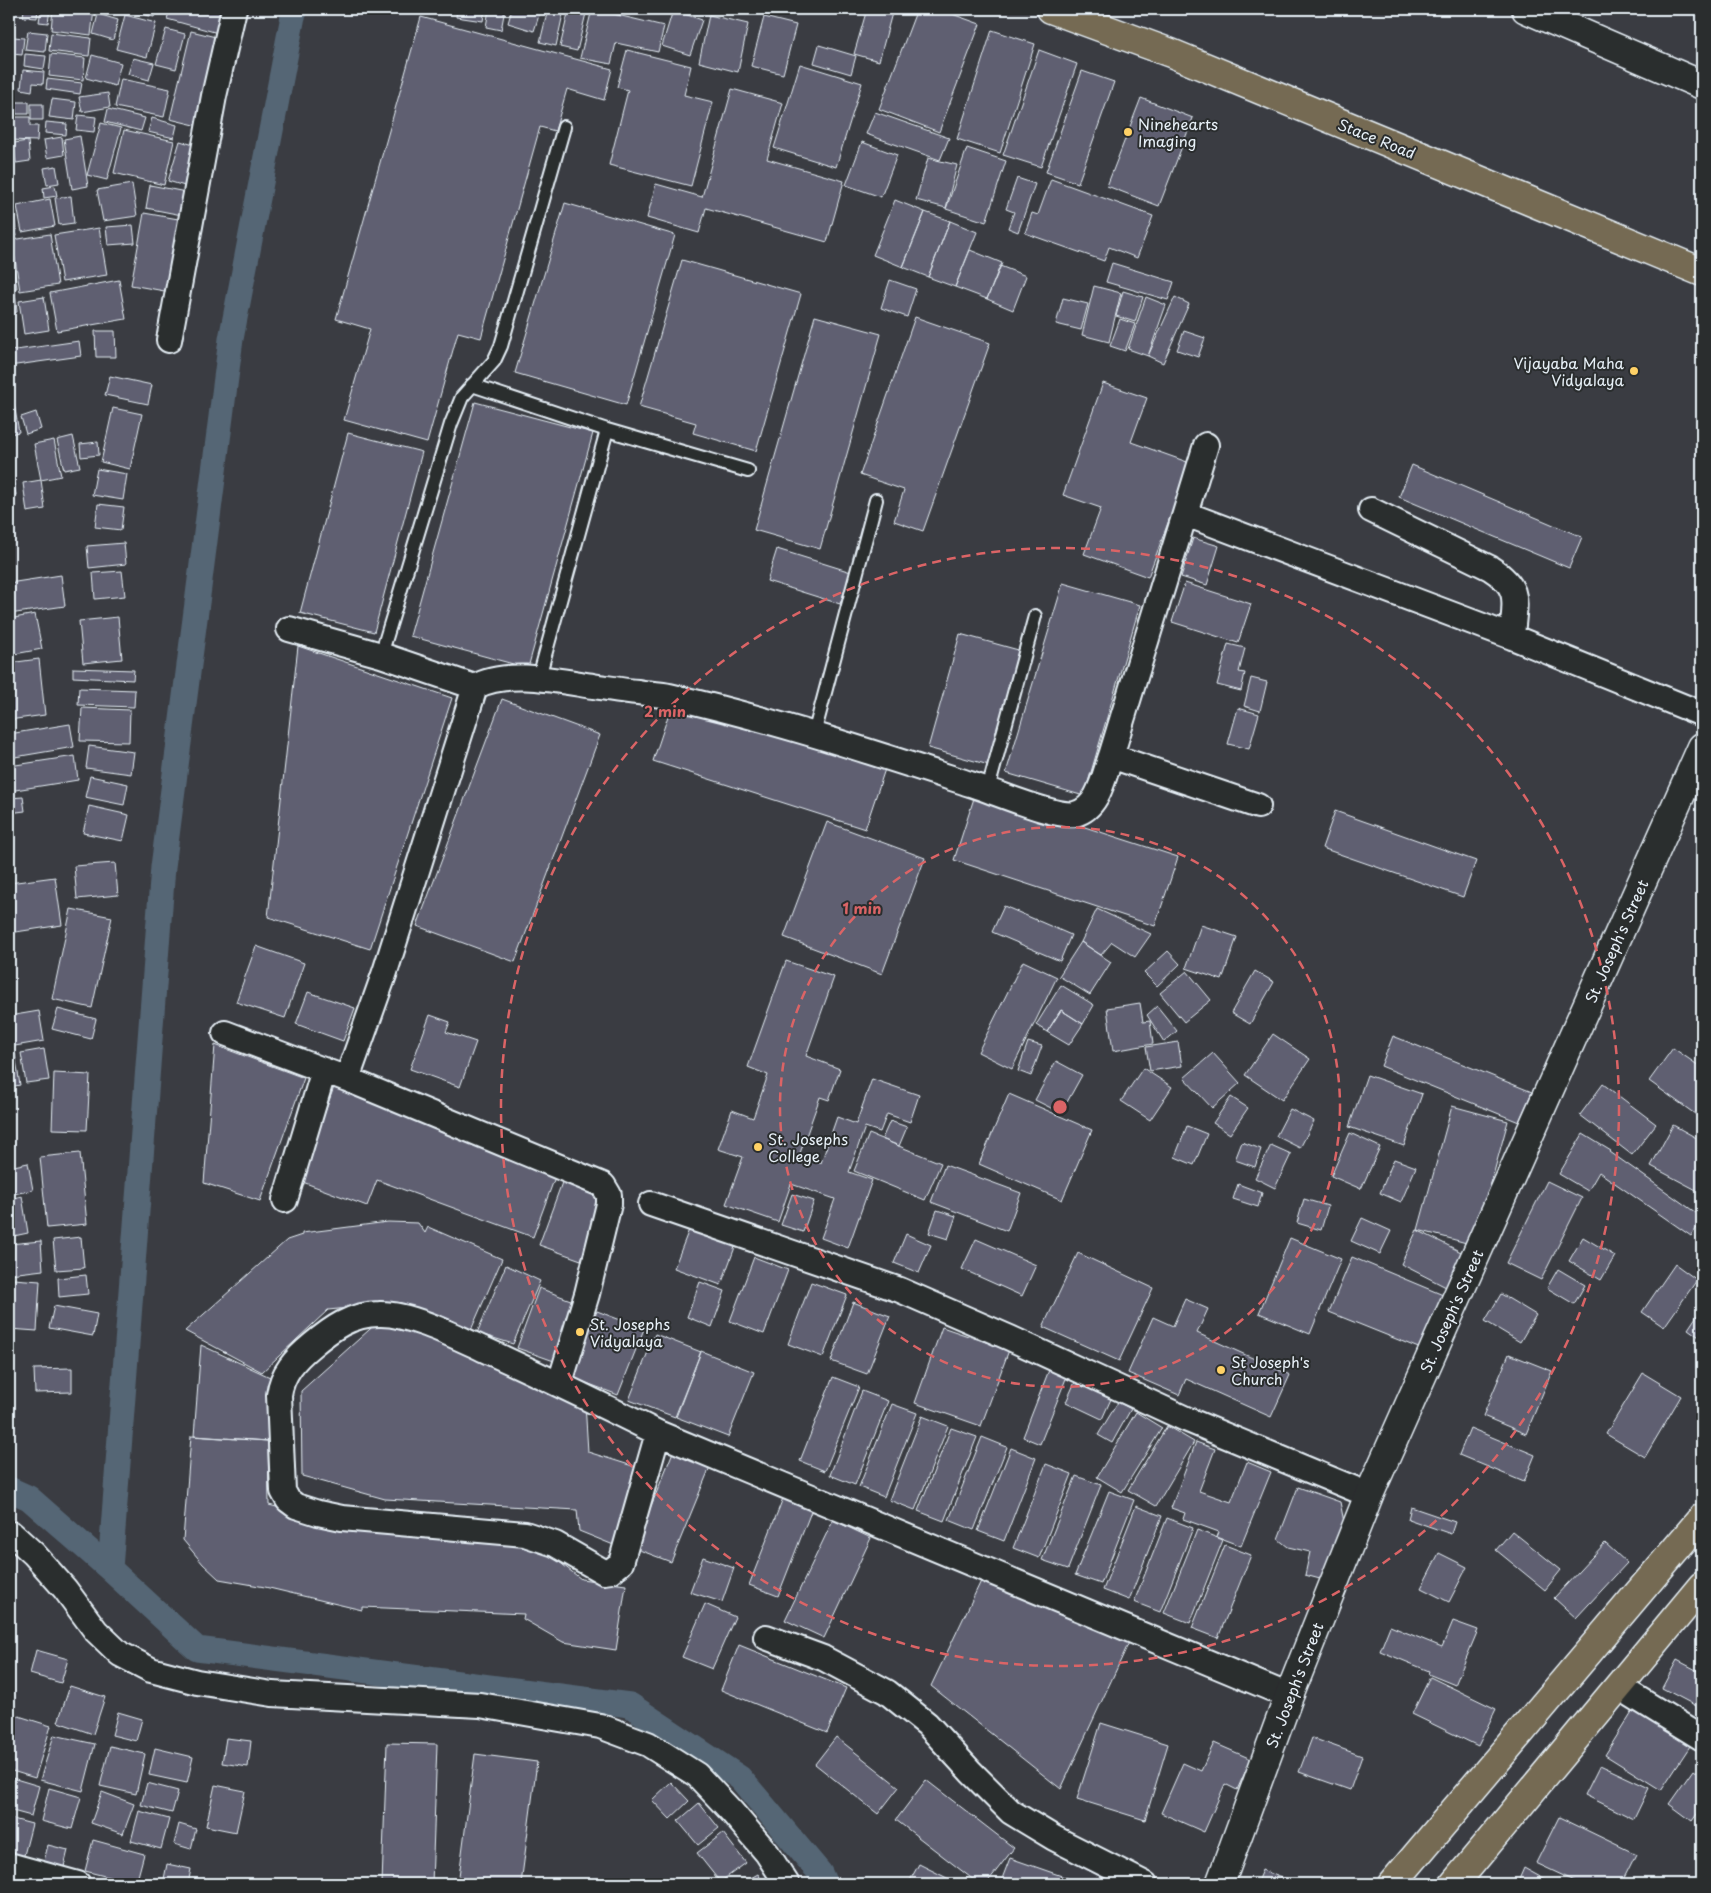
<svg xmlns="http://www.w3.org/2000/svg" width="1711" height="1893" viewBox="0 0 1711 1893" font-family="'Playpen Sans',sans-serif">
<rect width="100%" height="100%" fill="#3a3c42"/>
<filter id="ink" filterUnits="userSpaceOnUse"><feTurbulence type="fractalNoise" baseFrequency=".02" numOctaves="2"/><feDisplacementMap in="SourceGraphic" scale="10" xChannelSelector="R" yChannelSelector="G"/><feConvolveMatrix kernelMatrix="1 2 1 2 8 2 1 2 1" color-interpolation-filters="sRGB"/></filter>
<g filter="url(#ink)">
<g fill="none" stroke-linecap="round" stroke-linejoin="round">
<path stroke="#546675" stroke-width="25" d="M296,9L293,16L231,339L163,867L110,1569L197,1649L630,1705L740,1778L820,1873L825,1884
M9,1489L29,1498L110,1569"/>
</g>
<path fill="#5f5f71" stroke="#e8f1f8" d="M24,9H38L37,18L23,17Z
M41,9H50L48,23L39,22Z
M53,9L94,10L91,35L51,30Z
M121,9H157L154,17Z
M170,9H225L218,33L167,19Z
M457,9H485L483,21L456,17Z
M489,9H505L501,30L486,27Z
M512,9H541L534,31L508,23Z
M548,9H564L556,46L540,42Z
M569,9H587L577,51L560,47Z
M592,9L664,26L658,52L616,43L611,64L580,58Z
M867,9H879L892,13L879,61L854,54Z
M917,9H938L980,24L939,132L879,109Z
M673,10L702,20L690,55L662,46Z
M98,14L118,20L113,40L93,34Z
M125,15L156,23L147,57L116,49Z
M709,15L748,24L738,72L699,62Z
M421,17L612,69L604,100L567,89L555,131L540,127L481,338L458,332L427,443L344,420L370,329L336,319Z
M764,17L796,25L783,74L751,66Z
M166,29L185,34L176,69L156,64Z
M992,30L1035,44L1000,153L957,139Z
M28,31L47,33L45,52L25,50Z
M191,31L224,39L203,127L170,119Z
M51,33L91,38L89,56L49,51Z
M14,37L24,38L22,55L12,54Z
M819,45L856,56L851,74L814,63Z
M627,50L691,66L684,95L713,102L691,186L609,165L628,90L617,87Z
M1039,50L1077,64L1041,167L1003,155Z
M25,54L46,56L44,69L24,66Z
M51,54L85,58L83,80L49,76Z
M92,55L121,63L115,86L86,78Z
M133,58L154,63L149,80L128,74Z
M800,64L862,83L836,167L774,148Z
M23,70L44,72L43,84L33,83L32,91L21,89Z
M1082,71L1114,82L1078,183L1046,172Z
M47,79L82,83L80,94L46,89Z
M121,79L170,89L164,117L115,107Z
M732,89L783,103L767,159L844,181L827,242L706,208L699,233L647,218L656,184L702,197Z
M108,93L110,107L82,112L79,97Z
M1141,98L1193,118L1159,206L1107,186Z
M52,99L76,102L74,120L49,117Z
M16,102H29V114H16Z
M31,104H43V120H31Z
M108,109L145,118L141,131L105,122Z
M875,112L949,138L940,160L866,134Z
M78,115L96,117L94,132L76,130Z
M9,117H30V126H38L37,141L9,140Z
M152,118L177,125L174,138L148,132Z
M46,122L67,124L66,135L45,133Z
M101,123L121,128L107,180L87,175Z
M124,130L174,141L164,185L114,173Z
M80,136L88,186L72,189L64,139Z
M62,137L64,155L47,158L44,140Z
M28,141L30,161L16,163L14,143Z
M180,141L201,147L188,187L168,181Z
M862,142L897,155L881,197L846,185Z
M967,148L1006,161L986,222L946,209Z
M928,158L957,165L946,208L916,200Z
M56,166L59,183L47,185L44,168Z
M1017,178L1035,184L1018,232L1008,228L1014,212L1006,209Z
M1051,179L1153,216L1137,258L1109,247L1104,261L1025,233L1032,213L1038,215Z
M132,184L137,216L103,221L97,190Z
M150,185L191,193L187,216L146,208Z
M55,186L57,196L44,198L43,188Z
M71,196L74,223L59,225L55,198Z
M50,199L55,226L22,232L17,206Z
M895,200L925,212L903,267L873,255Z
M565,203L675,235L626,405L515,373Z
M9,210H13L17,236L9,237Z
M925,212L950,221L928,277L903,267Z
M144,213L184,220L170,292L131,285Z
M950,221L977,232L955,287L928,277Z
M133,225L135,243L108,245L106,227Z
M99,228L107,275L62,282L54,235Z
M50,234L58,285L20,291L12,240Z
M9,250H11L17,288L9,289Z
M970,250L1002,263L987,299L955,287Z
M682,260L801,294L756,451L693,433L696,423L639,407Z
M1112,263L1174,282L1168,300L1106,282Z
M1000,266L1026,276L1013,310L987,299Z
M119,280L126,319L57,331L50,293Z
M890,280L916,289L907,317L881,308Z
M1094,286L1121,293L1109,342L1082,335Z
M1123,291L1143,297L1135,322L1116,316Z
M15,292L17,312L9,314V293Z
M44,297L49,330L24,334L19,301Z
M1146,297L1166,305L1148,356L1128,349Z
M1175,297L1189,304L1163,363L1148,356Z
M1063,298L1088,304L1081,330L1056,324Z
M815,316L881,334L820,549L754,530Z
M915,317L990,343L923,531L894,521L904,490L860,475Z
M1120,319L1135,324L1125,351L1110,346Z
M95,331H115L116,357H96Z
M1184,331L1205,338L1198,357L1177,350Z
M79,341L81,356L9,366V351Z
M110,376L152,385L148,404L105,395Z
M1103,383L1147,398L1131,442L1190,463L1148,577L1084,554L1101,508L1063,495Z
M475,402L593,433L528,668L410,636Z
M14,404L19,432L9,434V406Z
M113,408L142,414L130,469L101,462Z
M36,412L41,429L26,434L21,417Z
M348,433L422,452L374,632L300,613Z
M73,436L80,467L64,470L57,440Z
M54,440L61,476L41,480L34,444Z
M98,442L99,455L81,457L80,444Z
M9,454L16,495L9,496Z
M1412,465L1582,537L1569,568L1399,497Z
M97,469L127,474L123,500L92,495Z
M41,480L45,509L27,512L23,483Z
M98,504L124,507L121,530L95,527Z
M1193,538L1219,546L1207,585L1181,577Z
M124,543L126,564L89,568L87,546Z
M777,549L851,572L840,604L767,581Z
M122,571L125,596L95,599L93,573Z
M61,575L65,606L9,614V583Z
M1063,583L1140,605L1084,796L1006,773Z
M1185,583L1251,604L1238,643L1172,622Z
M35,614L42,649L9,655V619Z
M118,617L122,659L83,663L79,621Z
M960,634L1022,651L989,765L928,748Z
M1228,644L1245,648L1239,672L1245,673L1241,691L1217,685Z
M298,646L452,698L370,949L268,917Z
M39,659L45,715L9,720V663Z
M73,668L134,670L133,680L73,677Z
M1251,678L1267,682L1260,711L1244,706Z
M79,688L135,690L134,707L78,705Z
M502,699L600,735L515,962L417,926Z
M673,701L885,769L865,829L653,761Z
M82,708L130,710L129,742L80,741Z
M1238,708L1259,714L1249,749L1228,744Z
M70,724L74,747L9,758V734Z
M89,746L134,752L131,774L86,768Z
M75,756L78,780L9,791V766Z
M90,776L128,784L124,805L85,797Z
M976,792L1178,857L1155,926L954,860Z
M23,797L25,811L9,813V798Z
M89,806L129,815L123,841L83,833Z
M1335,811L1476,861L1463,897L1322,848Z
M827,822L925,858L882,974L784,937Z
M115,863L118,895L77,899L74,866Z
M55,877L62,925L9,933V883Z
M1004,906L1071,935L1060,961L992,932Z
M71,909L112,917L92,1008L52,999Z
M1097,909L1151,934L1135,957L1112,942L1101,955L1081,942Z
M1201,925L1237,937L1222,980L1186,968Z
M1081,942L1111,962L1090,995L1059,976Z
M256,946L304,963L285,1018L236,1002Z
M1168,951L1180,964L1157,986L1144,973Z
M786,961L834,977L806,1056L840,1069L829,1100L820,1097L799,1156L821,1163L837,1117L856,1124L872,1079L919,1095L910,1122L887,1114L880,1132L865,1127L849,1172L872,1180L848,1248L821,1238L835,1199L791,1184L778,1222L726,1204L743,1157L718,1149L732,1110L753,1118L768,1075L748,1067Z
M1023,961L1057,977L1012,1069L978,1052Z
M1187,971L1211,1000L1184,1022L1160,993Z
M1255,971L1274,982L1250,1024L1231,1013Z
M1061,985L1094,1005L1083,1024L1061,1010L1047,1032L1036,1025Z
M308,992L355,1008L343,1041L296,1024Z
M1140,1003L1143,1022L1150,1021L1153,1044L1113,1051L1107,1008Z
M1157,1006L1177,1031L1164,1042L1147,1015Z
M58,1009L96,1019L91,1039L52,1029Z
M1061,1010L1083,1024L1069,1045L1047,1032Z
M39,1011L44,1041L9,1047V1016Z
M430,1015L450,1022L446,1032L476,1042L460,1087L410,1069Z
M1273,1034L1310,1059L1282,1100L1245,1075Z
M1393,1036L1532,1092L1519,1122L1381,1066Z
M1028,1042L1042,1046L1031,1076L1018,1071Z
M1178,1042L1182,1066L1150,1071L1146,1047Z
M215,1045L304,1078L260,1201L204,1183Z
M1673,1048L1702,1068V1119L1649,1081Z
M44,1049L49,1080L26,1083L21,1053Z
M1213,1053L1240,1083L1212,1108L1184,1078Z
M15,1054L20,1085L9,1087V1055Z
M1056,1061L1082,1075L1061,1113L1035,1100Z
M1143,1068L1172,1087L1150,1120L1121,1101Z
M54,1073L90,1075L87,1130L52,1129Z
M1367,1075L1422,1094L1404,1146L1349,1127Z
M1603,1084L1656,1124L1632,1155L1580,1115Z
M334,1087L558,1169L533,1237L377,1180L367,1206L300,1181Z
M1009,1094L1092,1130L1062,1200L979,1164Z
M1231,1097L1248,1108L1230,1134L1213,1123Z
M1452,1106L1508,1121L1474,1245L1418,1230Z
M1290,1109L1314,1121L1300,1148L1276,1136Z
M890,1121L907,1127L899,1146L882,1139Z
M1673,1125L1702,1141V1193L1651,1166Z
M1187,1126L1207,1134L1194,1165L1175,1157Z
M1350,1133L1380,1147L1361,1189L1331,1176Z
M869,1134L941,1163L925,1200L854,1171Z
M1583,1134L1611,1151L1610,1152L1702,1217V1221L1691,1236L1599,1172L1588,1191L1559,1174Z
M1242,1142L1261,1149L1255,1167L1235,1160Z
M1271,1145L1291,1154L1275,1188L1255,1178Z
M80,1153L87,1224L47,1228L40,1157Z
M1394,1159L1416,1167L1401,1202L1380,1193Z
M28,1163L33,1190L9,1195V1167Z
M945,1165L1021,1193L1007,1231L931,1202Z
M564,1177L606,1191L581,1260L539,1245Z
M1547,1181L1582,1198L1541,1280L1506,1263Z
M1238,1184L1262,1193L1258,1207L1233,1199Z
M792,1194L814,1201L803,1232L781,1225Z
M22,1196L28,1233L9,1237V1199Z
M1304,1199L1328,1206L1321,1230L1297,1223Z
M937,1210L956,1216L948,1239L929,1233Z
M1362,1218L1391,1231L1380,1254L1351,1241Z
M388,1222L418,1223L425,1233L428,1227L502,1259L471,1330L401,1303L328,1310L262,1372L185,1331L287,1240L302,1235V1233Z
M692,1222L738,1239L721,1285L674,1268Z
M1417,1230L1463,1253L1446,1287L1401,1264Z
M906,1234L931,1245L919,1273L894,1263Z
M81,1237L84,1268L56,1270L53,1240Z
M1583,1237L1615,1256L1601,1280L1569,1261Z
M1290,1238L1341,1259L1310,1334L1259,1313Z
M976,1239L1036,1265L1022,1296L962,1269Z
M41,1241L43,1270L10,1274L9,1244Z
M1078,1253L1153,1288L1119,1361L1043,1327Z
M754,1257L788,1270L764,1334L730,1321Z
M1352,1257L1443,1295L1421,1349L1329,1312Z
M1675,1264L1697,1280L1664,1327L1642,1312Z
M506,1265L540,1281L513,1344L477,1333Z
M1558,1269L1585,1285L1574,1304L1547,1288Z
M86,1275L88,1294L59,1297L58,1278Z
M13,1279L40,1281L37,1331L9,1329Z
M700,1282L725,1291L712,1327L687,1317Z
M811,1282L847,1295L823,1357L788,1344Z
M539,1288L576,1302L554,1361L517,1348Z
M1501,1294L1536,1315L1520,1342L1485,1321Z
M1185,1299L1208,1309L1197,1333L1290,1375L1271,1417L1186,1379L1179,1395L1128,1373L1153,1317L1173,1326Z
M853,1302L890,1316L867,1374L831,1361Z
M54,1306L97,1314L93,1336L49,1328Z
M1702,1308V1339L1688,1329Z
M597,1311L644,1329L618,1395L571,1377Z
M379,1321L478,1354L585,1403L588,1452L639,1468L621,1548L579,1531L577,1510L385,1499L302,1476L301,1391Z
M942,1327L1009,1350L981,1426L915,1403Z
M655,1334L701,1352L675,1417L629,1400Z
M201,1345L270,1377L268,1441L194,1436Z
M701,1351L754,1372L728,1437L676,1417Z
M1509,1354L1552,1371L1526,1434L1483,1416Z
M72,1368V1392L35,1393L34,1369Z
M1049,1370L1067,1376L1040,1444L1023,1437Z
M1643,1373L1681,1396L1645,1457L1606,1434Z
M833,1377L859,1387L825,1471L800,1461Z
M1075,1382L1111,1399L1102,1419L1066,1402Z
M862,1391L888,1401L855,1485L830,1475Z
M1118,1402L1131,1409L1112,1443L1098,1435Z
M892,1404L917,1413L884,1497L859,1487Z
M1136,1412L1162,1428L1122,1492L1097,1477Z
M922,1416L948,1426L915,1510L889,1500Z
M1167,1426L1194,1442L1156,1506L1128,1490Z
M951,1428L977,1437L944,1521L918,1511Z
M1470,1428L1535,1455L1524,1482L1459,1455Z
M191,1436L268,1441L269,1505L352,1527L526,1536L581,1579L626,1585L616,1650L563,1642L523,1619L524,1614L362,1607V1610L265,1587L219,1579L203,1564L183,1540Z
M982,1437L1007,1447L974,1530L949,1520Z
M1196,1442L1215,1449L1199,1491L1231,1502L1247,1462L1271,1472L1241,1546L1217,1537L1219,1532L1183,1519L1185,1513L1171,1508Z
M675,1447L712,1462L671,1562L634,1548Z
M1011,1448L1036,1458L1004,1541L978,1531Z
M1046,1464L1072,1474L1039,1558L1013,1548Z
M1076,1476L1101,1485L1068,1569L1042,1560Z
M1298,1487L1340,1502L1344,1522L1320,1579L1305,1575L1310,1552L1288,1547L1278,1539Z
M1109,1491L1134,1500L1101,1584L1075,1575Z
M785,1493L814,1504L778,1596L749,1585Z
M1136,1506L1162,1516L1129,1600L1103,1590Z
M1411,1507L1455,1522L1451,1534L1408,1519Z
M1167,1518L1193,1528L1160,1612L1134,1602Z
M833,1520L871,1538L824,1638L785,1620Z
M1197,1530L1223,1540L1190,1623L1164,1613Z
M1512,1531L1561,1570L1545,1590L1496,1550Z
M1605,1543L1627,1563L1576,1618L1554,1598Z
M1225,1545L1251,1555L1218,1638L1192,1628Z
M1439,1553L1467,1567L1449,1602L1421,1588Z
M703,1557L734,1568L722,1602L690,1592Z
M982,1579L1131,1638L1061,1789L931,1686Z
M705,1604L735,1617L712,1669L682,1657Z
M1453,1621L1478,1630L1455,1685L1428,1674L1429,1671L1380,1651L1390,1626L1442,1647Z
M739,1645L846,1688L827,1733L721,1690Z
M36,1650L68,1659L61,1683L30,1674Z
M1677,1660L1702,1673V1709L1662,1688Z
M1430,1677L1496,1709L1478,1746L1412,1714Z
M70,1686L105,1697L93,1734L58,1722Z
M1633,1710L1690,1746L1661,1790L1605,1755Z
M118,1712L142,1719L136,1741L112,1735Z
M9,1713L51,1726L35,1778L9,1770Z
M1101,1723L1168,1744L1145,1820L1077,1799Z
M54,1735L95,1744L83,1791L40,1780Z
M836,1737L899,1787L878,1814L815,1764Z
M226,1738L251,1741L248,1767L222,1763Z
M1312,1738L1362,1756L1350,1790L1299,1772Z
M387,1743L437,1744L432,1884H382Z
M1214,1743L1251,1759L1237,1790L1225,1784L1204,1832L1161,1813L1183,1763L1201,1771Z
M110,1746L145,1754L136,1794L100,1786Z
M155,1748L193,1757L187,1783L149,1775Z
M475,1754L537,1762L521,1884H458Z
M1600,1765L1649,1788L1634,1819L1585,1795Z
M1693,1770L1702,1777V1807L1692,1821L1669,1804Z
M9,1777L39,1786L31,1816L9,1810Z
M926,1780L1014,1848L986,1884H979L896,1820Z
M671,1782L689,1801L670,1819L652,1800Z
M147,1783L178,1791L172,1813L141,1805Z
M215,1785L245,1791L236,1832L206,1826Z
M49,1788L81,1797L72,1829L41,1821Z
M102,1792L134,1804L123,1834L91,1823Z
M699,1803L719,1828L698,1845L678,1821Z
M139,1811L169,1819L161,1849L131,1841Z
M1559,1817L1636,1854L1621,1884H1581L1536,1863Z
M9,1818L32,1824L23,1859L9,1855Z
M179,1824L196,1829L191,1849L174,1844Z
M723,1833L746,1863L720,1882L697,1853Z
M93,1840L144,1854L136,1884L85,1871Z
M48,1845L68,1850L63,1871L43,1865Z
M1010,1858L1079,1882L1078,1884H1000Z
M167,1864L191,1869L188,1884H163Z
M919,1864L959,1884H908Z
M1524,1868L1553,1884H1517Z
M1262,1870L1297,1884H1256Z
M758,1874L764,1884H740Z"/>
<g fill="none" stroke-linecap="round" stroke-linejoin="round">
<g stroke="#e8f1f8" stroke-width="16">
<path id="service" d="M472,385L607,430L748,471
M381,655L451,424L462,397L494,361L501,346L564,127
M539,677L607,430
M814,734L876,500
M988,789L1035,616"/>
</g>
<g stroke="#e8f1f8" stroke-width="28">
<path id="minor" d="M169,340L214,96L234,9
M1371,510L1490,568C1523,589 1514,602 1512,637
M1186,514L1512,637L1702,714
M289,629L381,655L475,687
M1111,756L1258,806
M225,1033L347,1079L603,1185L609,1195V1204L587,1294L562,1376L564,1386
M347,1079L385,972L475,687C505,669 560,681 593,686C608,688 623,691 638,692C648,694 659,694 669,696C771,719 871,752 970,784C994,791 1054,818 1075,814C1099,808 1104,775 1111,756L1206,445
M285,1200L324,1070
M651,1204L900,1290L1010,1338L1188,1420L1369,1495
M658,1433L621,1563L611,1571L604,1572L555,1544L525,1534L342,1518L318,1513L296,1506L288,1500L283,1491L279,1395C282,1373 295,1359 312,1345C331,1329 351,1314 379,1314C409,1313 455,1336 483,1349C542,1376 600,1404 658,1433L1289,1696
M9,1534H12L34,1554L65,1589L96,1631L120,1654L151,1670L197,1682L272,1694L480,1705L600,1726L648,1744L697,1775L732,1812L767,1853L787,1884
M766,1637L823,1658L887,1692L927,1724L971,1772L1011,1812L1054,1838L1145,1884
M1619,1687L1702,1738
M9,1865L78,1884"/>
</g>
<g stroke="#e8f1f8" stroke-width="31">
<path id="tertiary" d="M1526,9L1702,85"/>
</g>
<g stroke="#e8f1f8" stroke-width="31">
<path id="secondary" d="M1220,1884L1289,1696L1369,1495L1702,747"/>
</g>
<g stroke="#e8f1f8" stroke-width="31">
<path id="primary" d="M1051,9L1171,53L1702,272
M1392,1884L1702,1518
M1454,1884L1702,1586"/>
</g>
<use href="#service" stroke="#2a2d2e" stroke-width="12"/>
<use href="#minor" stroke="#2a2d2e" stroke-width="24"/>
<use href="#tertiary" stroke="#2a2d2e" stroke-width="28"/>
<use href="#secondary" stroke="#2a2d2e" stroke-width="28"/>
<use href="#primary" stroke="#756b52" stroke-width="28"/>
</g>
</g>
<g fill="none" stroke="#db6466" stroke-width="2.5" stroke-dasharray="9 6">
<circle cx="1060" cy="1107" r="280"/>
<circle cx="1060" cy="1107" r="559"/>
</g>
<g fill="#ffd166" stroke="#2a2d2e" stroke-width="2">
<circle cx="1128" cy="132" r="5"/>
<circle cx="1634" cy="371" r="5"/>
<circle cx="758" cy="1147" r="5"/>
<circle cx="580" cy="1332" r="5"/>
<circle cx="1221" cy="1370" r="5"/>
</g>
<g text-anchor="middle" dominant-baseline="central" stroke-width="4" stroke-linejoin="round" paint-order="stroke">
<g font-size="15" fill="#e8f1f8" stroke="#2a2d2e" text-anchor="start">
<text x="1138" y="123">Ninehearts<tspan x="1138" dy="17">Imaging</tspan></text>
<text x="1624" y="362" text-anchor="end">Vijayaba Maha<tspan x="1624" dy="17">Vidyalaya</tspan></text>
<text x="768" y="1138">St. Josephs<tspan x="768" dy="17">College</tspan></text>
<text x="590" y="1323">St. Josephs<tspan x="590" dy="17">Vidyalaya</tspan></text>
<text x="1231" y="1361">St Joseph's<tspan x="1231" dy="17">Church</tspan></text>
</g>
<g font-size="15" fill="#e8f1f8" stroke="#2a2d2e">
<text transform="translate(1377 138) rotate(22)">Stace Road</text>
<text transform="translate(1616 941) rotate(-66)">St. Joseph's Street</text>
<text transform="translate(1451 1311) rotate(-66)">St. Joseph's Street</text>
<text transform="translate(1294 1685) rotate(-69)">St. Joseph's Street</text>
</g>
</g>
<circle cx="1060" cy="1107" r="8" fill="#db6466" stroke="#2a2d2e" stroke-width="2.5"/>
<g font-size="15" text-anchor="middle" font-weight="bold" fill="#db6466" stroke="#2a2d2e" stroke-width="4" stroke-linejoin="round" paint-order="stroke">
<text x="665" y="717">2 min</text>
<text x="862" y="914">1 min</text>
</g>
<rect width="1711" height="1893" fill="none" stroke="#2a2d2e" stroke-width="30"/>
<rect x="15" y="15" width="1681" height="1863" fill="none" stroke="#e8f1f8" stroke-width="2" filter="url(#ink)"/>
</svg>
